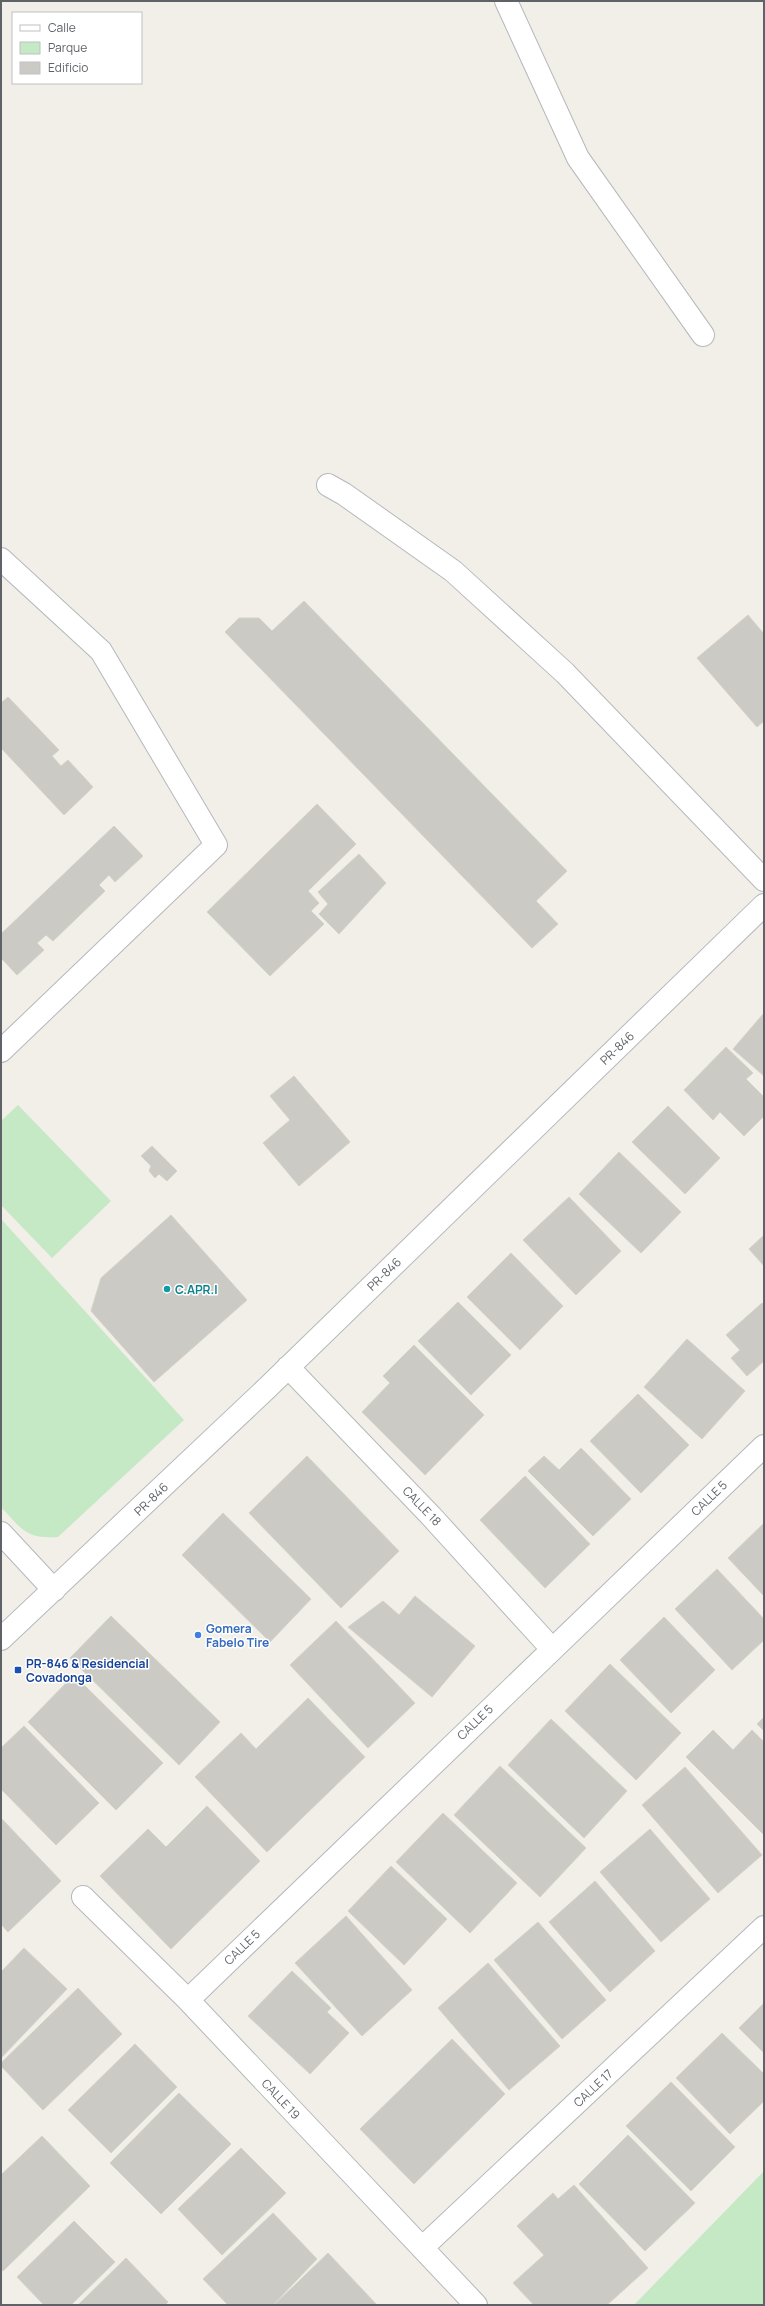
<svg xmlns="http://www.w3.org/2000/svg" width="765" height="2306" viewBox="0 0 765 2306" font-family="Manrope,sans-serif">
<rect width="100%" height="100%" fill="#f1efe8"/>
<path fill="#c5e8c5" d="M18,1105L111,1201L52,1258L1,1205V1121Z
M1,1219L184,1420L58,1537C25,1539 22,1529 1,1507Z
M764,2171V2305H634Z"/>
<path fill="#cccac5" stroke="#d6d1c6" d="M304,601L567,871L536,901L558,924L532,948L225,632L239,618H259L272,631Z
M748,615L764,634V721L757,727L697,658Z
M8,697L59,750L52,756L61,766L68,760L93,787L64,815L1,748V703Z
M317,804L356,844L308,891L319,903L311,911L324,924L270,976L207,912Z
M114,826L143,856L115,882L109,875L99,885L105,891L53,941L46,935L37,943L44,950L17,975L1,958V934Z
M359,854L386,883L339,934L319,914L328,904L318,892Z
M764,1013V1076L733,1049Z
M726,1047L753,1073L746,1079L764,1097V1116L744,1136L720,1112L713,1120L684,1090Z
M294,1076L350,1142L299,1186L263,1143L290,1120L270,1096Z
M668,1106L720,1158L685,1194L632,1142Z
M152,1146L177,1171L167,1181L159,1174L155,1178L149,1171L151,1166L141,1156Z
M619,1152L681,1212L641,1253L579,1194Z
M569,1197L621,1251L576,1295L523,1240Z
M171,1215L247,1300L154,1382L91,1311L101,1278Z
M764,1235V1266L749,1249Z
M511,1253L563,1306L520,1350L467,1297Z
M458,1302L511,1355L471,1395L418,1341Z
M762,1303L764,1305V1361L747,1376L731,1358L740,1350L726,1335Z
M687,1339L745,1391L702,1439L644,1387Z
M414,1345L484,1415L425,1475L362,1412L390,1383L383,1376Z
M638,1394L689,1445L641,1493L590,1441Z
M581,1448L631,1499L593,1536L528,1471L544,1456L559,1470Z
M307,1456L399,1551L341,1608L249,1513Z
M525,1476L590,1544L545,1588L480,1520Z
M223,1513L311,1599L270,1642L182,1555Z
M764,1523V1596L728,1558Z
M717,1569L764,1619V1640L732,1670L675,1609Z
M415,1596L475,1646L432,1697L348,1627L383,1601L399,1615Z
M111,1616L220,1722L179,1765L70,1658Z
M664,1617L715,1670L671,1713L620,1660Z
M336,1621L415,1703L368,1748L290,1665Z
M610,1664L681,1733L636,1780L565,1711Z
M74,1675L163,1763L116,1810L28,1722Z
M308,1698L365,1757L267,1852L195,1777L241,1733L256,1749Z
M764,1717V1731L757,1724Z
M551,1719L627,1791L584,1838L508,1765Z
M24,1726L99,1803L56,1845L1,1789V1748Z
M713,1730L733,1750L752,1730L764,1742V1835L686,1757Z
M500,1766L586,1848L540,1897L454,1815Z
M685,1767L762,1855L718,1893L642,1805Z
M207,1806L260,1861L171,1949L100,1876L148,1829L166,1847Z
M443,1813L517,1883L470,1933L396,1862Z
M1,1818L61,1881L8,1932L1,1924Z
M650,1829L710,1899L661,1942L600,1872Z
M391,1866L447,1919L404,1965L348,1911Z
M595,1881L655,1951L610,1992L549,1922Z
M346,1916L412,1990L362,2036L295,1963Z
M538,1922L606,2000L562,2039L494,1960Z
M24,1948L67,1989L1,2058V1972Z
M488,1963L560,2046L509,2090L438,2008Z
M292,1971L331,2008L327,2012L349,2033L310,2074L248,2016Z
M78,1988L122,2034L43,2110L1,2066V2063Z
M764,2003V2053L739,2028Z
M722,2033L764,2074V2101L730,2134L676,2078Z
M452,2039L505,2094L414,2184L360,2129Z
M135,2044L177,2087L111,2153L68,2110Z
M671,2082L735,2147L691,2191L626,2126Z
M179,2093L231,2144L161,2214L110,2163Z
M628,2135L695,2203L645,2251L579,2184Z
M42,2136L90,2186L3,2271L1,2269V2175Z
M241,2148L286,2193L222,2255L178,2209Z
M574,2185L648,2268L607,2305H534L513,2283L544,2255L517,2226L553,2193L558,2199Z
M273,2213L317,2259L273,2305H228L203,2279Z
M74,2221L115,2262L71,2305H44L17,2277Z
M328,2253L377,2305H274Z
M126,2258L168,2302L165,2305H78Z"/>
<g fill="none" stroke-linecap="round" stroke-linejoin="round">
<g stroke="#b5b8bc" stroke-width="24">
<path id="minor" d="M506,1L578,158L703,335
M328,485L344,494L453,571L565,673L764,880
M1,559L101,651L216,845L1,1051
M288,1367L431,1516L552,1649
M1,1533L54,1590
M1,1639L267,1388L764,905
M83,1897L188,2000L476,2305
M188,2000L764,1446
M422,2248L764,1927"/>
</g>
<use href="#minor" stroke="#fff" stroke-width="22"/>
</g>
<circle fill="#0f9aa8" stroke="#fff" stroke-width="1.5" cx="167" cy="1289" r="4"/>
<circle fill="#3f7fe0" stroke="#fff" stroke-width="1.5" cx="198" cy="1635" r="4"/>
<rect fill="#1a4fb4" stroke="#fff" stroke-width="1.5" x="14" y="1666" width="8" height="8" rx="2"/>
<g text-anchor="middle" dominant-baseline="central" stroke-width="3" stroke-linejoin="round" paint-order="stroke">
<g font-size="12" fill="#5f6368" stroke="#fff">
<text transform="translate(617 1048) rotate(-44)">PR-846</text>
<text transform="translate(384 1274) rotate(-44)">PR-846</text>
<text transform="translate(709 1498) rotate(-44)">CALLE 5</text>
<text transform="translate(151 1499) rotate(-44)">PR-846</text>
<text transform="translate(422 1506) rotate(46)">CALLE 18</text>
<text transform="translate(475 1722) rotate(-44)">CALLE 5</text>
<text transform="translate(242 1947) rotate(-44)">CALLE 5</text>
<text transform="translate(593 2088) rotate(-43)">CALLE 17</text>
<text transform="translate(281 2099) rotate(47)">CALLE 19</text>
</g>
<g font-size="12" font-weight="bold" fill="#0d838f" stroke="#fff" text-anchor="start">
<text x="175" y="1289">C.APR.I</text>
</g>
<g font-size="12" font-weight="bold" fill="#366cbe" stroke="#fff" text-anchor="start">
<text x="206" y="1628">Gomera<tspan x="206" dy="14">Fabelo Tire</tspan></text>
</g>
<g font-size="12" font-weight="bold" fill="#164399" stroke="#fff" text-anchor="start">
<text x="26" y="1663">PR-846 &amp; Residencial<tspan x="26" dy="14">Covadonga</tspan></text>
</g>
</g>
<rect width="765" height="2306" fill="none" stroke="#5f6368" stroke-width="4"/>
<rect x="12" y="12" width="130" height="72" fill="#ffffff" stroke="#bfc1c3"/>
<rect x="20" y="25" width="20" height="6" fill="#ffffff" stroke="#bfc1c3"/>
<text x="48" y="32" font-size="12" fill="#5f6368">Calle</text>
<rect x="20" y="42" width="20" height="12" fill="#c5e8c5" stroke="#bfc1c3"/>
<text x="48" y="52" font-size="12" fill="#5f6368">Parque</text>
<rect x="20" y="62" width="20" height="12" fill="#cccac5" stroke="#bfc1c3"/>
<text x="48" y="72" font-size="12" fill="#5f6368">Edificio</text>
</svg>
